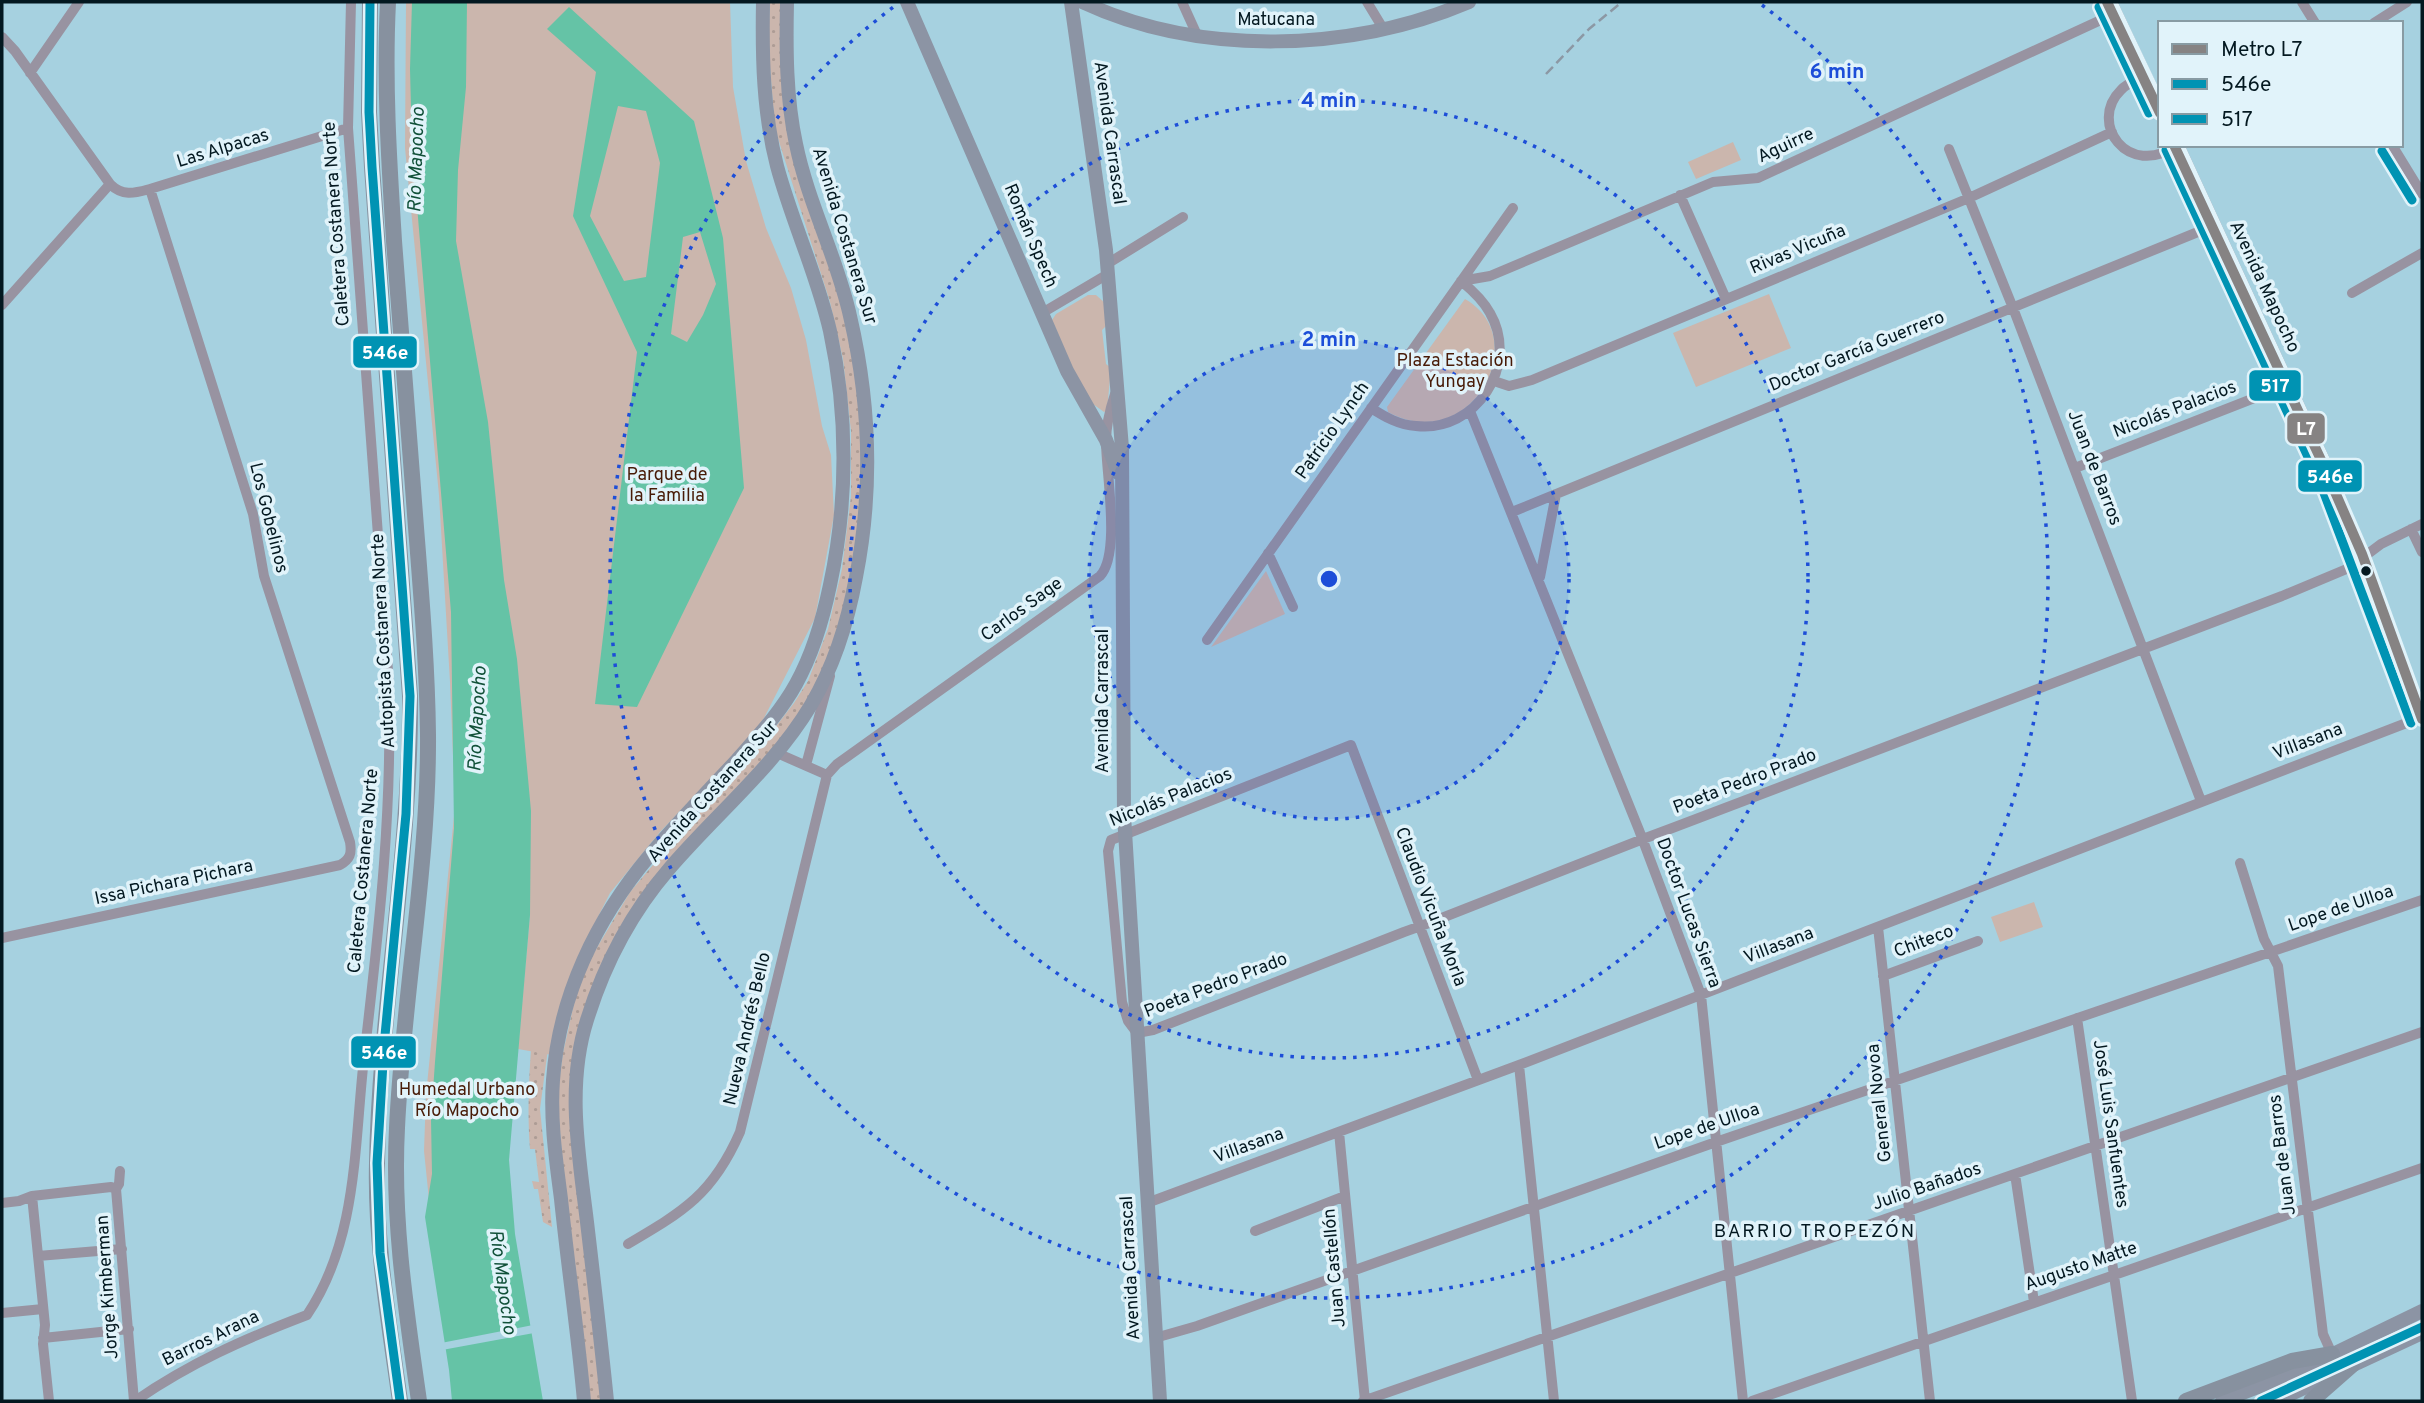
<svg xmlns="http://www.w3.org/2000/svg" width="2424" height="1403" viewBox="0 0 2424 1403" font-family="Overpass,sans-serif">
<defs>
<pattern id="grass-dots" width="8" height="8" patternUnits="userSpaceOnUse" patternTransform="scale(1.75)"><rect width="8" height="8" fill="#cbb6ad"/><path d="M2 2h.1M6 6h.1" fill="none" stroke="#ad9c95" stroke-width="1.8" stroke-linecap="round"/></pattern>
</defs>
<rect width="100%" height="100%" fill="#a6d1e0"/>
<path fill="url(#grass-dots)" d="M770,2H783L786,116L855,351L866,491L840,631L803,713L642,898L573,1055L569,1104L604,1401H589L567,1213L557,1097L563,1053L576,994L589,961L630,892L674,840L752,757L794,703L808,681L828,629L842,569L851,496V431L843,359L830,302L775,129L768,43Z
M532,1036L549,1041L540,1109L552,1227L543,1222L538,1189H534L532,1181L539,1182L535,1149H530C527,1111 529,1074 532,1036Z"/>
<path fill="#cbb6ad" d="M406,2H730L733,87L746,161L766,228L791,288L806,340L822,426L831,455L834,515L815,618L764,718L749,739L660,832L610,893L581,951L552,1055L518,1049L530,915L529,793L436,1268L424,1151L426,1095L455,806L450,682L439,495L405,148Z
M1733,142L1741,160L1696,179L1688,162Z
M1769,294L1791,348L1696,387L1673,333Z
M1088,295H1096L1105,303L1108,324L1102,330L1106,364L1111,368L1107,410L1104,412L1086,399L1052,320L1056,314Z
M1465,299C1535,339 1470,457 1388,412L1387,407Z
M1266,571L1285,614L1211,647Z
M2034,902L2043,927L2000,942L1991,917Z"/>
<path fill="#65c3a6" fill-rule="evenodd" d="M412,2H467L466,87L458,170L456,241L488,422L504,580L517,659L531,811L530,915L509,1160L515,1234L543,1401H452L449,1370L425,1217L432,1174L431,1119L435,1062L454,828L451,612L412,146L410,69Z
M569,7L694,121L723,238L744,488L637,707L595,704L637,352L573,216L596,72L547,29ZM618,106L646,111L660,163L646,277L624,281L590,216ZM700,232L716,284L703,315L687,342L671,334L683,237Z"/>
<path fill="#a6d1e0" d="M533,1325L534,1333L442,1350L441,1343Z"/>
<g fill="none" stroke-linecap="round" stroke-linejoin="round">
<path stroke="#85acba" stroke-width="16" stroke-dasharray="16 8" stroke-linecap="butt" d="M2261,1401L2288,1390"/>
<path stroke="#9893a1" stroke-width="10" d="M1182,2L1197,35
M1367,2L1384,30
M2302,2L2315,23
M2374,23L2407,2
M2,37L15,51L110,184C123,197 135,193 150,189L348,128
M30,73L79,2
M2144,76C2136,80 2127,83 2121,90C2088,122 2127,180 2178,145
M2392,145L2422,194
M1949,149L2013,308L2201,801
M1680,195L1726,299
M1107,264L1183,217
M1461,281L1490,276L1713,182L1758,178L2116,13
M2352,293L2422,253
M2,305L110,184
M1042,313L1108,274
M1494,381L1509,386L1532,380L1969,198L2112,132
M1371,408C1385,417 1399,425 1416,426C1476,433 1520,365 1490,313C1483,300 1472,290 1461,281
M1470,411L1639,830L1701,995L1743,1401
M2075,468L2288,385
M1512,512L2215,225
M2411,529L2422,552
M1268,553L1293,607
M1540,577L1556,494
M1207,640L1513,208
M777,753L827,775
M806,765L830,676
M2240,863L2264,939L2278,966L2323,1334L2332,1354
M1878,927L1930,1401
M2,938L340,865C350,859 352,854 350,842L264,576L253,514L150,189
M1883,976L1978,941
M2077,1018L2132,1401
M1519,1065L1554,1401
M1478,1080L1351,745L1111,840L1108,851L1122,1002L1128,1021L1137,1033L1153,1030L1404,932L1429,923L1643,839L1675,827L2282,596L2349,568L2381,544L2422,524
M1339,1132L1365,1401
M120,1171L119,1184L116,1189L134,1401
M2015,1174L2034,1302
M32,1196L45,1325L43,1344L49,1401
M2,1203L19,1201L32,1196L111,1187L116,1189
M1147,1203L1519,1065L2422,717
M1255,1231L1345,1196
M628,1244C684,1211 713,1194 740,1132L827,775L837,764L1100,576C1121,554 1106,472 1106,442C1106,427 1110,409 1115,394
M38,1256L122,1249
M2,1313L43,1309
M43,1338L129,1329
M1155,1338L1197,1326L1716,1142L2422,900
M135,1401C190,1363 244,1339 307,1315C358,1239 354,1146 364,1058C379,929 394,801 388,671L348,128L351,2
M1363,1401L2422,1032
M1752,1401L2422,1168"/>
<path stroke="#8c94a4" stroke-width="14" d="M907,2L1067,371L1106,440L1118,473
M1071,2L1106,250L1122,448L1124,815L1160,1401
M1082,2C1200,57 1351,52 1469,2
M2110,2L2160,108
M2177,145L2332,480L2422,719
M584,1401C578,1334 568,1267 561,1199C556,1160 550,1120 553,1080C559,996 596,919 650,855C677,823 707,792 736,761C758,736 780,713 796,684C813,653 823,619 830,585C848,502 848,414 830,331C817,274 792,222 777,166C763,112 762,57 763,2
M607,1401C601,1341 594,1282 587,1222C579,1155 566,1086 587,1020C604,965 631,913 669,869C716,814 774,767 811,705C834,666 848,621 856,577C873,491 870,402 850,316C837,257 808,203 796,144C786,97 786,49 787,2
M2222,1401L2294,1373L2422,1311
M2276,1401L2422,1333"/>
<path stroke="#87919f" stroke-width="16" d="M370,2L369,112L372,167L410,696C411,854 380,1007 377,1163C375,1243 389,1322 400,1401
M388,2C384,82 389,161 394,241C400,323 406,405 413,488C419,570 427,652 428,734C429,865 403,996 397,1128C392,1220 406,1310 419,1401
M2186,1401L2292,1361L2332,1354
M2311,1401L2352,1365"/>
<path stroke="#8c98a4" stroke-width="2.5" stroke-dasharray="10 5" stroke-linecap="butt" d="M1546,74L1589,29L1622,2"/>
<g stroke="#e1f3fa" stroke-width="14">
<path id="bus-1" d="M370,2L369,112L372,167L410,696L406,814L384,1046L377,1163L380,1253L400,1401
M2110,2L2160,107
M2177,145L2332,480L2422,719
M2261,1401L2422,1327"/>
</g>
<g stroke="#e1f3fa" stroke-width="14">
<path id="bus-2" d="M2099,7L2149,113
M2166,150L2321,485L2411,723
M2382,151L2412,200"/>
</g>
<use href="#bus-1" stroke="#0093b3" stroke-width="9"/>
<use href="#bus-2" stroke="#0093b3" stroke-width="9"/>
<g stroke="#e1f3fa" stroke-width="16">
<path id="metro-1" d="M2107,2L2160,113
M2174,145L2322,462L2362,554L2422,719"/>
</g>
<use href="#metro-1" stroke="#868383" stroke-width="10"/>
</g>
<circle cx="1329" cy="579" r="240" fill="#1d4ed8" fill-opacity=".12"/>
<g fill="none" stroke="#1d4ed8" stroke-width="3.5" stroke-dasharray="3.5 7">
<circle cx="1329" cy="579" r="240"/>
<circle cx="1329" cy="579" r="479"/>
<path d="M1762 5A719 719 0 1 1 896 5"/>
</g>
<circle fill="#031820" stroke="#e1f3fa" stroke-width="2.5" cx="2366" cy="571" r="6"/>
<g text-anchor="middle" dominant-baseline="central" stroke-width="7" stroke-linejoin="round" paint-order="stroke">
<g font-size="18" fill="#031820" stroke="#e1f3fa">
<text x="1276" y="20">Matucana</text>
<text transform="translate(1109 133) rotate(82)">Avenida Carrascal</text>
<text transform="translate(1786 146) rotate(-25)">Aguirre</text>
<text transform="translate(223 149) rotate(-17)">Las Alpacas</text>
<text transform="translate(337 224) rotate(-94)">Caletera Costanera Norte</text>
<text transform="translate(844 236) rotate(73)">Avenida Costanera Sur</text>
<text transform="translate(1030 236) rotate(67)">Román Spech</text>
<text transform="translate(1798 250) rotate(-23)">Rivas Vicuña</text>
<text transform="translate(2264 287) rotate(65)">Avenida Mapocho</text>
<text transform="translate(1857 352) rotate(-22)">Doctor García Guerrero</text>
<text transform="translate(2175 410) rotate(-21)">Nicolás Palacios</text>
<text transform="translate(1333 431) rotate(-55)">Patricio Lynch</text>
<text transform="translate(2094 468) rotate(69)">Juan de Barros</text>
<text transform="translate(268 518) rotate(76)">Los Gobelinos</text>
<text transform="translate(1022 610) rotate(-36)">Carlos Sage</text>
<text transform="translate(384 641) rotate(-93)">Autopista Costanera Norte</text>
<text transform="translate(1103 701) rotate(-90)">Avenida Carrascal</text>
<text transform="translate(2308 742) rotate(-21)">Villasana</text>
<text transform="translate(1745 782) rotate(-21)">Poeta Pedro Prado</text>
<text transform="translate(713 792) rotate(-48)">Avenida Costanera Sur</text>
<text transform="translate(1171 798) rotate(-22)">Nicolás Palacios</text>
<text transform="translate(364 871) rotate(-85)">Caletera Costanera Norte</text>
<text transform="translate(174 883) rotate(-12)">Issa Pichara Pichara</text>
<text transform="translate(1430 907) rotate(69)">Claudio Vicuña Morla</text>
<text transform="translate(2341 909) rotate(-19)">Lope de Ulloa</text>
<text transform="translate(1688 913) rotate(70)">Doctor Lucas Sierra</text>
<text transform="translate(1924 942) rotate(-21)">Chiteco</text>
<text transform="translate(1779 946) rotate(-21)">Villasana</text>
<text transform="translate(1216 986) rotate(-21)">Poeta Pedro Prado</text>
<text transform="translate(748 1029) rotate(-77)">Nueva Andrés Bello</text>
<text transform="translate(1880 1103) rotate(-96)">General Novoa</text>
<text transform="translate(2110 1124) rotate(82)">José Luis Sanfuentes</text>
<text transform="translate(1707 1127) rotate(-19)">Lope de Ulloa</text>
<text transform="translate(1249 1146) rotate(-20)">Villasana</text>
<text transform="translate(2283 1155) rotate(-97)">Juan de Barros</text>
<text transform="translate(1927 1187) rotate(-19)">Julio Bañados</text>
<text transform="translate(2081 1267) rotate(-19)">Augusto Matte</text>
<text transform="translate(1131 1268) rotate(-93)">Avenida Carrascal</text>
<text transform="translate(1335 1268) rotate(-95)">Juan Castellón</text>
<text transform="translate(108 1287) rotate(-94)">Jorge Kimberman</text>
<text transform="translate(211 1339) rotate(-26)">Barros Arana</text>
</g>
<g font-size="18" fill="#481b07" stroke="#e1f3fa">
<text x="1455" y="361">Plaza Estación<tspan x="1455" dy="21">Yungay</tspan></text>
<text x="667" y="475">Parque de<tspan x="667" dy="21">la Familia</tspan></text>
<text x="467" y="1090">Humedal Urbano<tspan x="467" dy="21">Río Mapocho</tspan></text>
</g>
<g font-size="19" font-style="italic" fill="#115139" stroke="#e1f3fa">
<text transform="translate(417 160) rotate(-88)">Río Mapocho</text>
<text transform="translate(478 719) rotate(-87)">Río Mapocho</text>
<text transform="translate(502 1282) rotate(82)">Río Mapocho</text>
</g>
<g font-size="19" letter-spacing="2" fill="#031820" stroke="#e1f3fa">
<text x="1815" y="1232">BARRIO TROPEZÓN</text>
</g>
</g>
<circle cx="1329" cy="579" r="10" fill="#1d4ed8" stroke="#e1f3fa" stroke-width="3.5"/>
<g font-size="21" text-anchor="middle" font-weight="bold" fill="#1d4ed8" stroke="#e1f3fa" stroke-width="7" stroke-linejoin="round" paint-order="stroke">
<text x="1837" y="78">6 min</text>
<text x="1329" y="107">4 min</text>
<text x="1329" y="346">2 min</text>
</g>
<g stroke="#e1f3fa" stroke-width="2.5">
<rect x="352" y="335" width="66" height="34" rx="7" fill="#0093b3"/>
<rect x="2248" y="369" width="54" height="33" rx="7" fill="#0093b3"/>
<rect x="2286" y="412" width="40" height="33" rx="7" fill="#868383"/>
<rect x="2297" y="459" width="66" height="34" rx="7" fill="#0093b3"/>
<rect x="350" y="1035" width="67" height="34" rx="7" fill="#0093b3"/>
</g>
<g font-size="19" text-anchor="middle" font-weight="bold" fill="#fff">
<text x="385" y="359">546e</text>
<text x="2275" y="392">517</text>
<text x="2306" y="435">L7</text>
<text x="2330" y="483">546e</text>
<text x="384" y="1059">546e</text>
</g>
<rect width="2424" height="1403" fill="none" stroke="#031820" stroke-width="7"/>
<rect x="2158" y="21" width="245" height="126" fill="#e1f3fa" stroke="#889ba3" stroke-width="2"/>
<rect x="2172" y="44" width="35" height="10" fill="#868383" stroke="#889ba3" stroke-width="2"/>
<text x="2221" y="56" font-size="21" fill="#031820">Metro L7</text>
<rect x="2172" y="79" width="35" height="10" fill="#0093b3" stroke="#889ba3" stroke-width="2"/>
<text x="2221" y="91" font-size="21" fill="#031820">546e</text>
<rect x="2172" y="114" width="35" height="10" fill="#0093b3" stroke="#889ba3" stroke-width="2"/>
<text x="2221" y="126" font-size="21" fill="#031820">517</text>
</svg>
